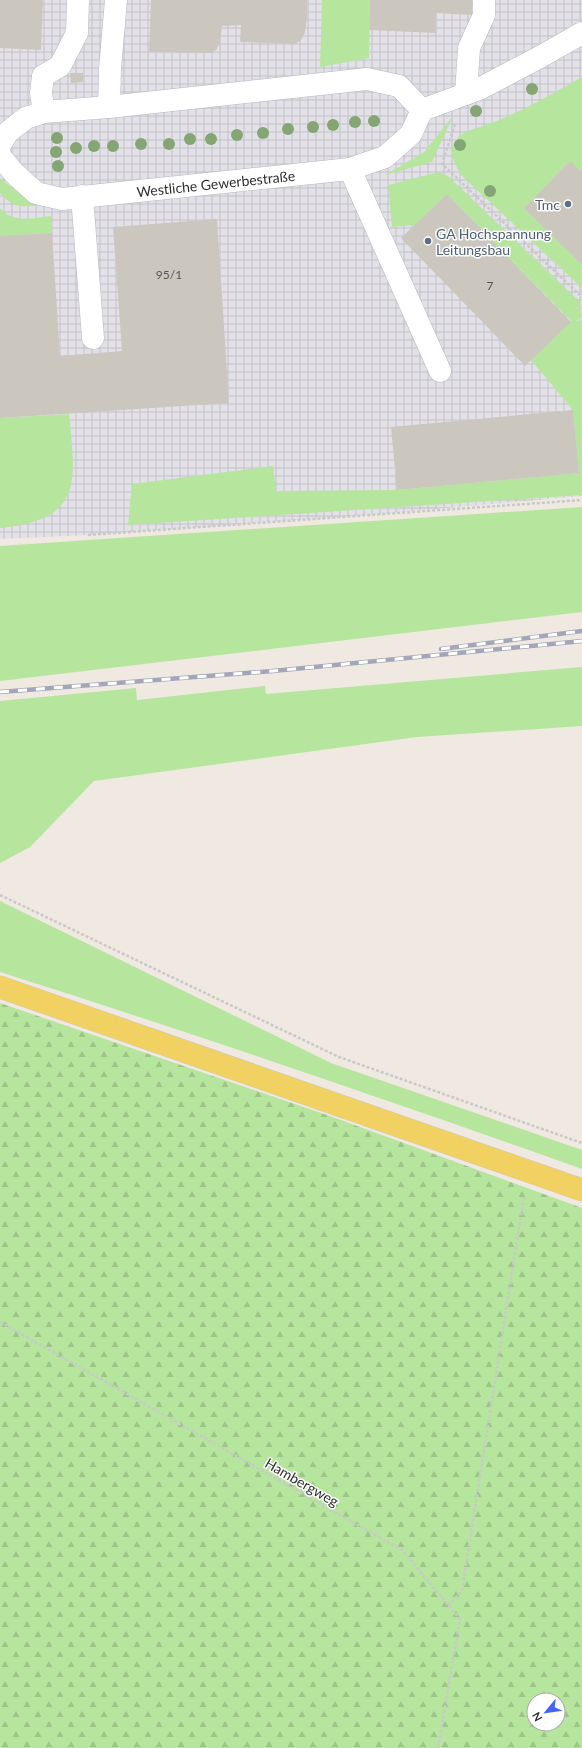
<svg xmlns="http://www.w3.org/2000/svg" width="582" height="1748" viewBox="0 0 582 1748" font-family="Lato,sans-serif">
<defs>
<pattern id="industrial-grid" width="8" height="8" patternUnits="userSpaceOnUse"><rect width="8" height="8" fill="#e3e1e8"/><path d="M0 4h8M4 0v8" fill="none" stroke="#c3c1c7"/></pattern>
<pattern id="forest-firs" width="22" height="20" patternUnits="userSpaceOnUse"><rect width="22" height="20" fill="#b6e59e"/><path d="M5 1l3.5 6h-7zM16 11l3.5 6h-7z" fill="#9dc588"/></pattern>
</defs>
<rect width="100%" height="100%" fill="#efe9e1"/>
<path fill="url(#industrial-grid)" d="M0,0H582V496L379,514L88,535L0,539Z"/>
<path fill="#b6e59e" d="M322,0H370L369,58L320,67Z
M582,77V172L570,161L524,208L582,265V288L461,175C455,164 447,152 456,140C461,132 474,129 483,126C518,114 550,95 582,77Z
M453,116L432,162L385,175L424,152Z
M439,172L448,176L579,301L582,318L575,321L582,320V495L128,525L132,484L273,466L276,491L397,490L579,473L573,410L531,360L571,321L447,194L415,225L392,227L388,185Z
M0,178L27,200L41,205C21,207 15,209 0,193Z
M0,208C13,224 33,218 51,216L52,233L0,236Z
M69,414C76,482 83,520 0,528V418Z
M582,507V612L0,681V546Z
M582,667V726L417,737L94,781L30,847L0,863V701L136,688L137,700L265,686L266,694Z
M0,901L331,1063L582,1150V1169C389,1100 195,1034 0,972Z"/>
<path fill="url(#forest-firs)" fill-rule="evenodd" d="M0,1003L330,1116L582,1208V1748H0ZM534,1700H558V1724H534Z"/>
<path fill="#cbc7bf" d="M0,0H43L41,50L0,48Z
M151,0H307V18L305,32L301,40L295,44L240,42L241,25L222,26L220,43L216,50L211,53L149,52Z
M370,0H472V15L436,13V33L369,30Z
M70,73H83V82L71,83Z
M570,161L582,172V265L524,208Z
M447,194L571,322L525,366L401,238Z
M217,219L229,403L0,418V236L52,233L60,356L122,351L113,227Z
M573,410L579,473L397,490L391,427Z"/>
<g fill="none" stroke-linecap="round" stroke-linejoin="round">
<g stroke="#b4b7c1" stroke-width="23">
<g id="minor">
<path d="M466,94L469,48L484,15V0"/>
<path d="M109,107L110,69L116,0"/>
<path d="M44,112L41,93L43,76L60,66L77,33L78,0"/>
<path d="M0,145L8,132L26,118L44,112L109,107L367,79L399,86L422,110"/>
<path id="s1" d="M0,156L14,173L36,193L62,199L350,169L385,157L411,134L422,110L479,89L540,57L582,33"/>
<path d="M350,169L440,371"/>
<path d="M82,196L93,338"/>
</g>
</g>
<g stroke="#c9c9c9" stroke-width="23">
<path id="major" d="M0,987L582,1190"/>
</g>
<path stroke="#c9c9c9" stroke-width="2.5" stroke-dasharray="3 2" stroke-linecap="butt" d="M455,124L442,164L582,297
M88,535L582,500
M0,895L339,1057L582,1143
M0,1322L402,1550L460,1619L438,1748
M448,1605L462,1591L524,1196"/>
<use href="#minor" stroke="#fff" stroke-width="22"/>
<use href="#major" stroke="#f2d163" stroke-width="22"/>
<g stroke="#a3a6b8" stroke-width="4.5">
<path id="rail" d="M441,649L582,631
M0,692L273,671L582,641"/>
</g>
<use href="#rail" stroke="#fff" stroke-width="3" stroke-dasharray="9" stroke-linecap="butt"/>
</g>
<g fill="#84a574">
<circle cx="532" cy="89" r="6"/>
<circle cx="476" cy="111" r="6"/>
<circle cx="374" cy="121" r="6"/>
<circle cx="355" cy="122" r="6"/>
<circle cx="333" cy="125" r="6"/>
<circle cx="313" cy="127" r="6"/>
<circle cx="288" cy="129" r="6"/>
<circle cx="263" cy="133" r="6"/>
<circle cx="237" cy="135" r="6"/>
<circle cx="57" cy="138" r="6"/>
<circle cx="190" cy="139" r="6"/>
<circle cx="211" cy="139" r="6"/>
<circle cx="141" cy="144" r="6"/>
<circle cx="169" cy="144" r="6"/>
<circle cx="460" cy="145" r="6"/>
<circle cx="94" cy="146" r="6"/>
<circle cx="113" cy="146" r="6"/>
<circle cx="76" cy="148" r="6"/>
<circle cx="56" cy="152" r="6"/>
<circle cx="58" cy="166" r="6"/>
<circle cx="490" cy="191" r="6"/>
</g>
<g fill="#5c6f8a" stroke="#fff" stroke-width="1.5">
<circle cx="568" cy="204" r="4"/>
<circle cx="428" cy="241" r="4"/>
</g>
<g text-anchor="middle" dominant-baseline="central" stroke-width="3" stroke-linejoin="round" paint-order="stroke">
<g font-size="12" fill="#555452">
<text x="169" y="274">95/1</text>
<text x="490" y="285">7</text>
</g>
<g font-size="14" fill="#2e2e2e" stroke="#fff">
<text stroke="none"><textPath href="#s1" startOffset="233">Westliche Gewerbestraße</textPath></text>
<text transform="translate(302 1482) rotate(30)">Hambergweg</text>
</g>
<g font-size="14" fill="#4e5e75" stroke="#fff" text-anchor="end">
<text x="560" y="204">Tmc</text>
<text x="436" y="233" text-anchor="start">GA Hochspannung<tspan x="436" dy="16">Leitungsbau</tspan></text>
</g>
</g>
<g transform="translate(546 1712) rotate(241)"><circle r="19" fill="#ffffff" stroke="#ababab"/>
<path d="M0-3L7 15L0 10L-7 15Z" fill="#4264fb"/>
<text y="-6" font-size="11" font-weight="bold" text-anchor="middle" fill="#2e2e2e">N</text>
</g>
</svg>
